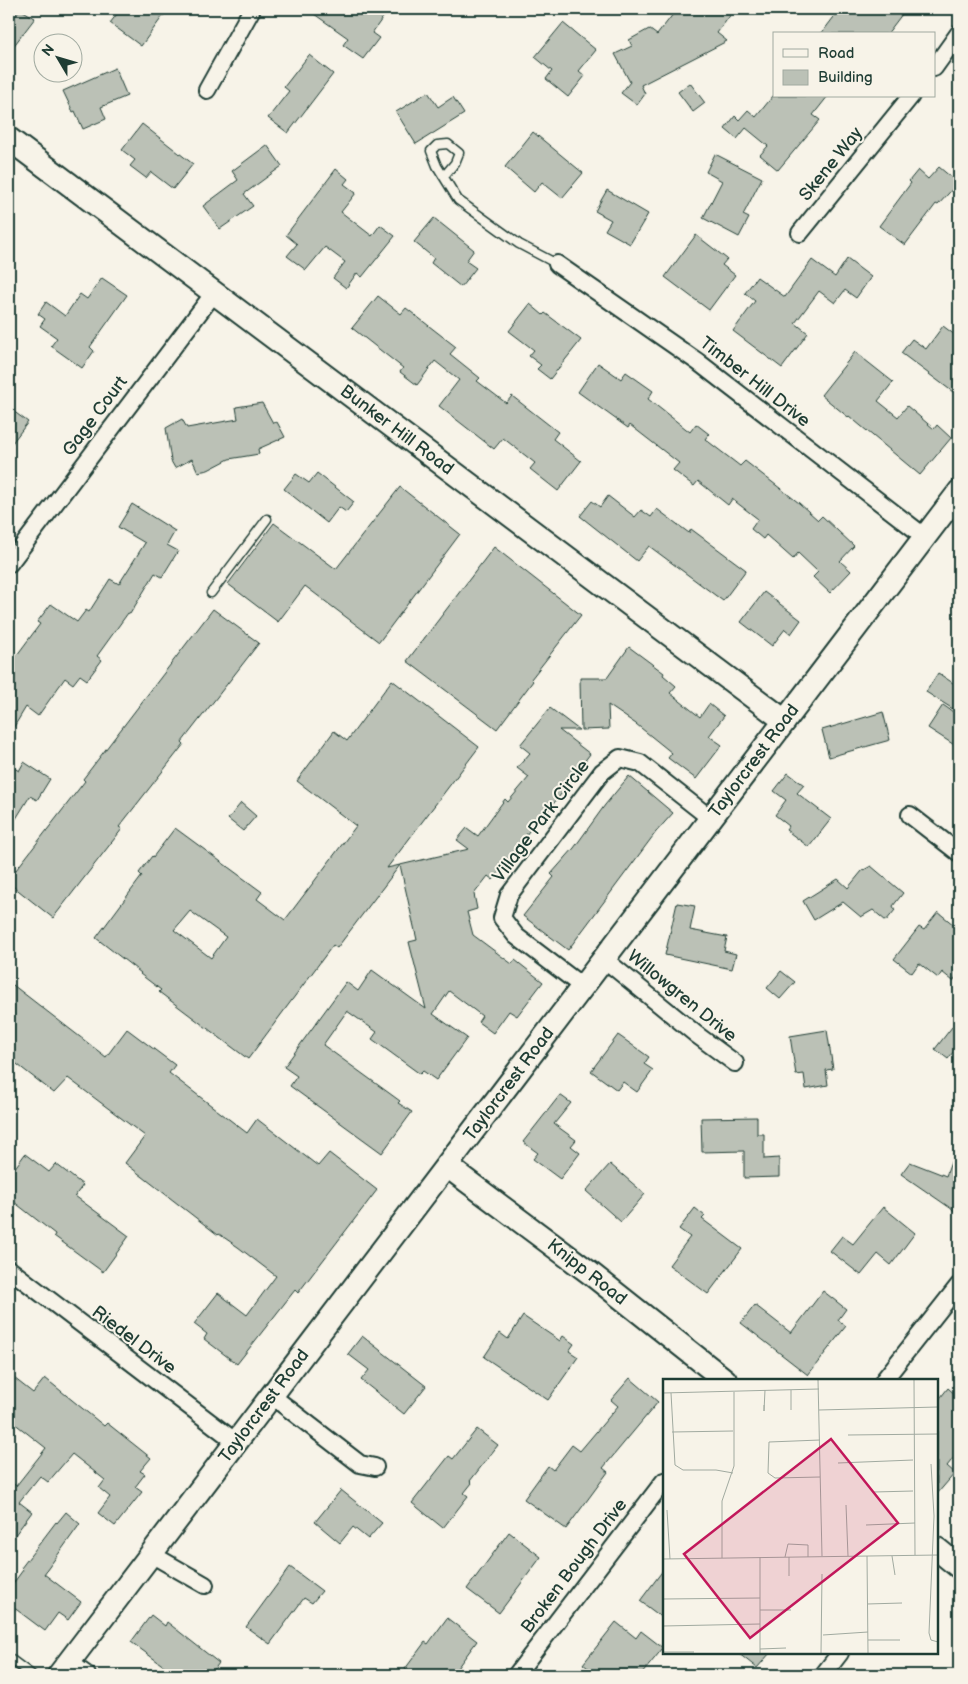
<svg xmlns="http://www.w3.org/2000/svg" width="968" height="1684" viewBox="0 0 968 1684" font-family="'Balsamiq Sans',sans-serif">
<rect width="100%" height="100%" fill="#f7f3e8"/>
<filter id="ink" filterUnits="userSpaceOnUse"><feTurbulence type="fractalNoise" baseFrequency=".02" numOctaves="2"/><feDisplacementMap in="SourceGraphic" scale="10" xChannelSelector="R" yChannelSelector="G"/><feConvolveMatrix kernelMatrix="1 2 1 2 8 2 1 2 1" color-interpolation-filters="sRGB"/></filter>
<g filter="url(#ink)">
<path fill="#bbc1b6" stroke="#1f3d34" fill-rule="evenodd" d="M20,9L35,18L9,52V24Z
M121,9H168L141,46L110,23Z
M307,9H389L372,33L379,38L363,59L343,45L348,38Z
M677,9H735L717,33L727,41L641,85L645,94L637,105L621,93L630,82L615,54L632,46L629,40L649,29L657,35Z
M840,9H906L887,34H821Z
M563,23L596,50L579,71L585,76L568,97L546,79L552,71L535,57Z
M309,55L333,74L288,133L268,118L289,91L284,87Z
M115,68L127,96L101,107L106,119L83,129L75,111L73,112L63,91Z
M690,83L705,103L693,112L678,92Z
M428,92L438,107L453,97L464,114L416,144L396,112Z
M773,96H828L813,115L820,120L778,170L760,155L768,146L746,128L737,139L725,129L735,116L739,120L748,110L756,117Z
M142,124L193,164L173,189L151,172L146,178L130,166L135,160L122,150Z
M533,132L583,173L562,198L542,182L534,192L505,167Z
M267,145L282,166L244,194L253,206L220,229L203,206L238,180L232,171Z
M715,154L762,178L743,215L749,218L739,237L703,218L722,181L706,172Z
M939,167L958,183L938,205L936,204L905,245L879,226L911,183L909,181L918,170L928,179Z
M336,169L348,179L344,184L356,193L341,212L372,236L380,225L395,236L362,277L357,273L346,288L333,278L345,262L325,247L306,270L287,256L297,244L286,235Z
M607,190L648,214L630,244L605,230L611,220L595,211Z
M434,218L474,250L466,261L476,268L461,287L431,263L434,258L414,242Z
M696,235L727,259L722,265L735,275L709,310L665,277Z
M847,259L871,277L856,298L845,290L835,303L819,291L795,323L808,333L782,368L733,331L755,301L745,293L757,277L785,297L812,260L835,277Z
M102,278L127,295L90,347L94,351L82,368L51,346L57,338L40,326L45,319L38,314L46,302L65,316L80,294L87,299Z
M378,296L401,314L406,308L456,347L450,354L480,378L477,381L506,403L512,396L558,432L553,439L581,461L558,491L530,469L535,463L503,438L494,449L439,406L459,380L435,361L417,385L400,372L403,368L352,328Z
M530,304L543,315L545,313L581,340L550,379L537,369L541,365L529,356L534,350L509,331Z
M943,326L959,338V384L953,392L901,353L912,339L926,349Z
M855,352L893,382L878,401L898,417L907,406L934,429L937,425L951,438L920,475L849,416L848,417L821,395Z
M598,363L621,379L626,372L653,391L648,399L690,432L696,424L709,434L705,439L740,466L745,461L799,503L818,520L822,516L854,546L840,561L851,571L830,593L813,577L818,572L798,553L793,559L766,535L763,539L751,529L758,519L732,499L728,505L698,481L694,486L673,470L679,463L630,425L628,428L578,392Z
M262,403L273,423L277,422L285,437L258,449L259,454L229,459L208,470L198,472L192,459L175,468L171,461L166,428L182,419L187,428L238,419L236,407Z
M9,408L28,422L9,447Z
M317,473L354,502L346,512L339,507L327,523L284,489L296,474L309,483Z
M400,487L460,534L379,642L305,586L278,622L228,584L274,523L336,569Z
M608,496L635,517L641,510L651,517L657,509L689,533L691,529L746,570L723,601L649,546L637,561L580,516L592,501L600,507Z
M132,504L175,531L167,545L178,551L162,577L155,573L130,614L128,613L97,656L102,660L87,680L80,675L73,684L65,678L38,716L26,707L9,735V649L17,655L40,624L37,622L51,604L77,622L86,610L89,612L110,579L119,584L145,543L118,527Z
M494,547L581,615L531,679L533,681L497,729L407,661Z
M764,592L801,620L791,634L785,629L772,646L741,622Z
M213,609L259,643L182,742L184,744L119,827L122,829L53,918L9,883V879L85,781L83,779Z
M629,647L664,673L663,675L676,686L670,693L700,717L709,704L724,716L709,736L722,745L696,779L668,758L672,753L636,724L608,705L609,729L581,730L580,678H607Z
M938,673L959,687V699L953,709L926,692Z
M392,680L479,747L387,868L400,865L337,948L333,945L248,1059L159,992L161,990L140,974L141,973L96,938L142,876L139,873L152,856L153,857L175,828L262,892L257,899L285,920L356,826L297,781L334,731L347,741ZM190,911L226,937L211,958L174,930Z
M943,705L959,716V748L928,728Z
M550,708L579,730H559L590,754L565,787L566,788L545,814L543,812L493,880L488,876L474,894L477,909L467,912L473,935L512,964L515,960L543,982L517,1016L509,1011L493,1033L478,1022L482,1016L449,991L433,1014L467,1038L436,1080L423,1071L420,1074L372,1039L377,1032L347,1011L323,1045L400,1101L398,1103L412,1112L382,1153L290,1086L297,1076L284,1067L346,982L358,991L372,970L426,1009L409,942L417,940L400,865L469,849L457,840L467,828L478,836L505,799L508,802L529,777L517,768L530,753L520,745Z
M883,712L890,740L829,757L822,730Z
M24,762L50,779L37,800L30,796L9,830V765L19,771Z
M788,773L804,785L797,793L831,819L809,847L786,830L789,826L775,815L786,800L774,791Z
M629,776L673,813L656,832L568,950L523,916L554,877L551,874L574,848L605,805Z
M241,803L256,816L243,831L228,819Z
M871,866L903,893L893,906L895,910L886,921L873,910L861,917L843,902L814,920L803,901L838,879L848,888L862,871Z
M677,903L695,906L690,930L727,937L724,951L736,954L732,969L665,955Z
M938,912L959,929V973L953,981L942,972L938,978L919,963L912,973L894,959L919,927L924,930Z
M781,971L795,982L780,999L767,988Z
M9,982L106,1057L127,1029L175,1065L169,1073L247,1133L257,1119L318,1166L329,1153L377,1190L298,1293L295,1290L237,1364L204,1339L207,1334L194,1324L218,1293L247,1315L276,1276L238,1247L219,1234L218,1235L125,1163L145,1136L68,1078L54,1093L9,1058Z
M959,1018V1044L948,1059L935,1049Z
M827,1030L833,1069L826,1070L828,1085L806,1089L804,1074L796,1075L790,1036Z
M618,1035L649,1057L644,1064L653,1070L637,1092L623,1082L617,1090L591,1071Z
M560,1095L571,1103L554,1124L576,1140L571,1146L580,1153L560,1179L533,1159L538,1153L523,1142Z
M757,1117V1134H764V1159L779,1158V1177L744,1178V1151L702,1152L701,1118Z
M958,1143L959,1144V1214L901,1174L910,1162L946,1176Z
M25,1154L49,1172L56,1164L83,1185L75,1196L129,1236L103,1272L54,1236L55,1234L9,1198V1176Z
M610,1164L645,1194L621,1222L586,1191Z
M883,1207L915,1233L891,1265L878,1254L861,1275L830,1251L842,1236L853,1244Z
M695,1208L705,1216L702,1219L742,1249L708,1294L669,1265L690,1237L679,1229Z
M823,1291L846,1309L838,1320L846,1326L808,1375L741,1323L755,1305L791,1333Z
M523,1316L560,1341L563,1336L574,1344L569,1351L578,1357L548,1400L484,1357L500,1333L508,1339Z
M362,1336L426,1386L404,1414L361,1380L369,1370L348,1354Z
M9,1374L33,1393L45,1378L104,1426L107,1423L151,1458L140,1471L145,1474L135,1487L142,1492L115,1526L98,1513L110,1497L99,1488L105,1480L72,1454L48,1482L40,1476L19,1502L32,1512L9,1543V1480L16,1486L46,1448L9,1419Z
M630,1378L658,1402L603,1468L608,1472L566,1529L524,1499L548,1466L553,1470L572,1445L580,1451L618,1406L611,1400Z
M948,1388L959,1398V1451L947,1466L955,1473L937,1494V1402Z
M477,1429L498,1445L470,1481L472,1483L464,1493L468,1496L443,1528L412,1503L449,1456L453,1459Z
M341,1490L382,1523L368,1539L353,1527L340,1543L315,1522Z
M66,1512L80,1524L44,1574L81,1602L68,1620L58,1613L45,1631L9,1604V1589L23,1570L21,1568L56,1522L57,1523Z
M509,1532L541,1557L499,1613L467,1589Z
M290,1567L322,1591L312,1603L304,1598L270,1644L246,1627Z
M664,1569V1619L640,1601Z
M151,1615L165,1626L167,1622L219,1663L210,1675H176L131,1642Z
M447,1618L477,1641L452,1675H413L405,1669L425,1642L428,1644Z
M616,1622L636,1638L641,1631L663,1648L641,1675H597L583,1664Z
M738,1653H770L757,1668Z"/>
<g fill="none" stroke-linecap="round" stroke-linejoin="round">
<g stroke="#1f3d34" stroke-width="11">
<path id="lane" d="M444,176L455,163L459,153L448,144L437,145L431,151L437,166L458,200L519,244L557,264
M211,593L267,519
M9,1658L32,1675"/>
</g>
<g stroke="#1f3d34" stroke-width="20">
<path id="street" d="M934,68L959,33
M207,90L252,9
M800,233L911,96
M557,264L698,362L925,537
M9,564L214,293
M910,815L959,853
M604,959L697,1035L735,1063
M583,987L516,936L502,918L509,895L602,772L620,758L640,763L710,818
M9,1269L236,1442
M884,1380L959,1285
M272,1396L360,1464L375,1467
M151,1554L205,1585
M69,1662L87,1675
M516,1675L664,1481
M823,1675L840,1653"/>
</g>
<g stroke="#1f3d34" stroke-width="26">
<path id="secondary" d="M9,139L785,721
M447,1166L590,1273L725,1380
M937,1549L959,1567
M59,1675L959,492"/>
</g>
<use href="#lane" stroke="#f7f3e8" stroke-width="8"/>
<use href="#street" stroke="#f7f3e8" stroke-width="16"/>
<use href="#secondary" stroke="#f7f3e8" stroke-width="22"/>
</g>
</g>
<g text-anchor="middle" dominant-baseline="central" stroke-width="4" stroke-linejoin="round" paint-order="stroke">
<g font-size="18" fill="#1f3d34" stroke="#f7f3e8">
<text transform="translate(831 164) rotate(-51)">Skene Way</text>
<text transform="translate(755 382) rotate(38)">Timber Hill Drive</text>
<text transform="translate(95 416) rotate(-53)">Gage Court</text>
<text transform="translate(397 430) rotate(37)">Bunker Hill Road</text>
<text transform="translate(754 761) rotate(-53)">Taylorcrest Road</text>
<text transform="translate(541 821) rotate(-53)">Village Park Circle</text>
<text transform="translate(682 996) rotate(39)">Willowgren Drive</text>
<text transform="translate(509 1084) rotate(-53)">Taylorcrest Road</text>
<text transform="translate(587 1272) rotate(38)">Knipp Road</text>
<text transform="translate(134 1340) rotate(37)">Riedel Drive</text>
<text transform="translate(264 1406) rotate(-53)">Taylorcrest Road</text>
<text transform="translate(574 1566) rotate(-53)">Broken Bough Drive</text>
</g>
</g>
<g transform="translate(663 1379)">
<rect width="275" height="275" fill="#f7f3e8"/>
<path fill="none" stroke="#a1aaa0" stroke-width="1" d="M155,1L159,177M251,1L252,176M0,14L156,10M8,14L12,86L20,91H53L70,94M101,26V32L102,11M128,31V11M156,31L275,28M9,53L70,52M185,56L275,55M157,61L106,63L105,94L112,99L157,98M175,84L250,81M268,85L271,137L266,254L268,261L275,263M211,113L250,112M183,126L185,177M4,131L7,180M203,146L252,144M204,177L205,274M229,177L232,196M122,178L125,165L145,166V178M59,179V122L71,87V13M0,180L275,176M126,197V178M0,220L97,219M204,225L239,224M97,231H128M0,247L97,245M160,256L205,253M205,261H237M97,270L123,269M0,273H31M97,274V178M158,274L159,195"/>
<path fill="#c2185b" fill-opacity="0.15" stroke="#c2185b" stroke-width="2.5" d="M168,60L235,144L87,259L21,175Z"/>
<rect width="275" height="275" fill="none" stroke="#1f3d34" stroke-width="2.5"/>
</g>
<rect width="968" height="1684" fill="none" stroke="#f7f3e8" stroke-width="30"/>
<rect x="15" y="15" width="938" height="1654" fill="none" stroke="#1f3d34" stroke-width="2" filter="url(#ink)"/>
<rect x="773" y="32" width="162" height="65" fill="#f7f3e8" stroke="#a1aaa0"/>
<rect x="783" y="49" width="25" height="8" fill="#f7f3e8" stroke="#a1aaa0"/>
<text x="818" y="58" font-size="15" fill="#1f3d34">Road</text>
<rect x="783" y="70" width="25" height="15" fill="#bbc1b6" stroke="#a1aaa0"/>
<text x="818" y="82" font-size="15" fill="#1f3d34">Building</text>
<g transform="translate(58 58) rotate(308)"><circle r="24" fill="#f7f3e8" stroke="#a1aaa0"/>
<path d="M0-4L9 19L0 12L-9 19Z" fill="#1f3d34"/>
<text y="-8" font-size="14" font-weight="bold" text-anchor="middle" fill="#1f3d34">N</text>
</g>
</svg>
